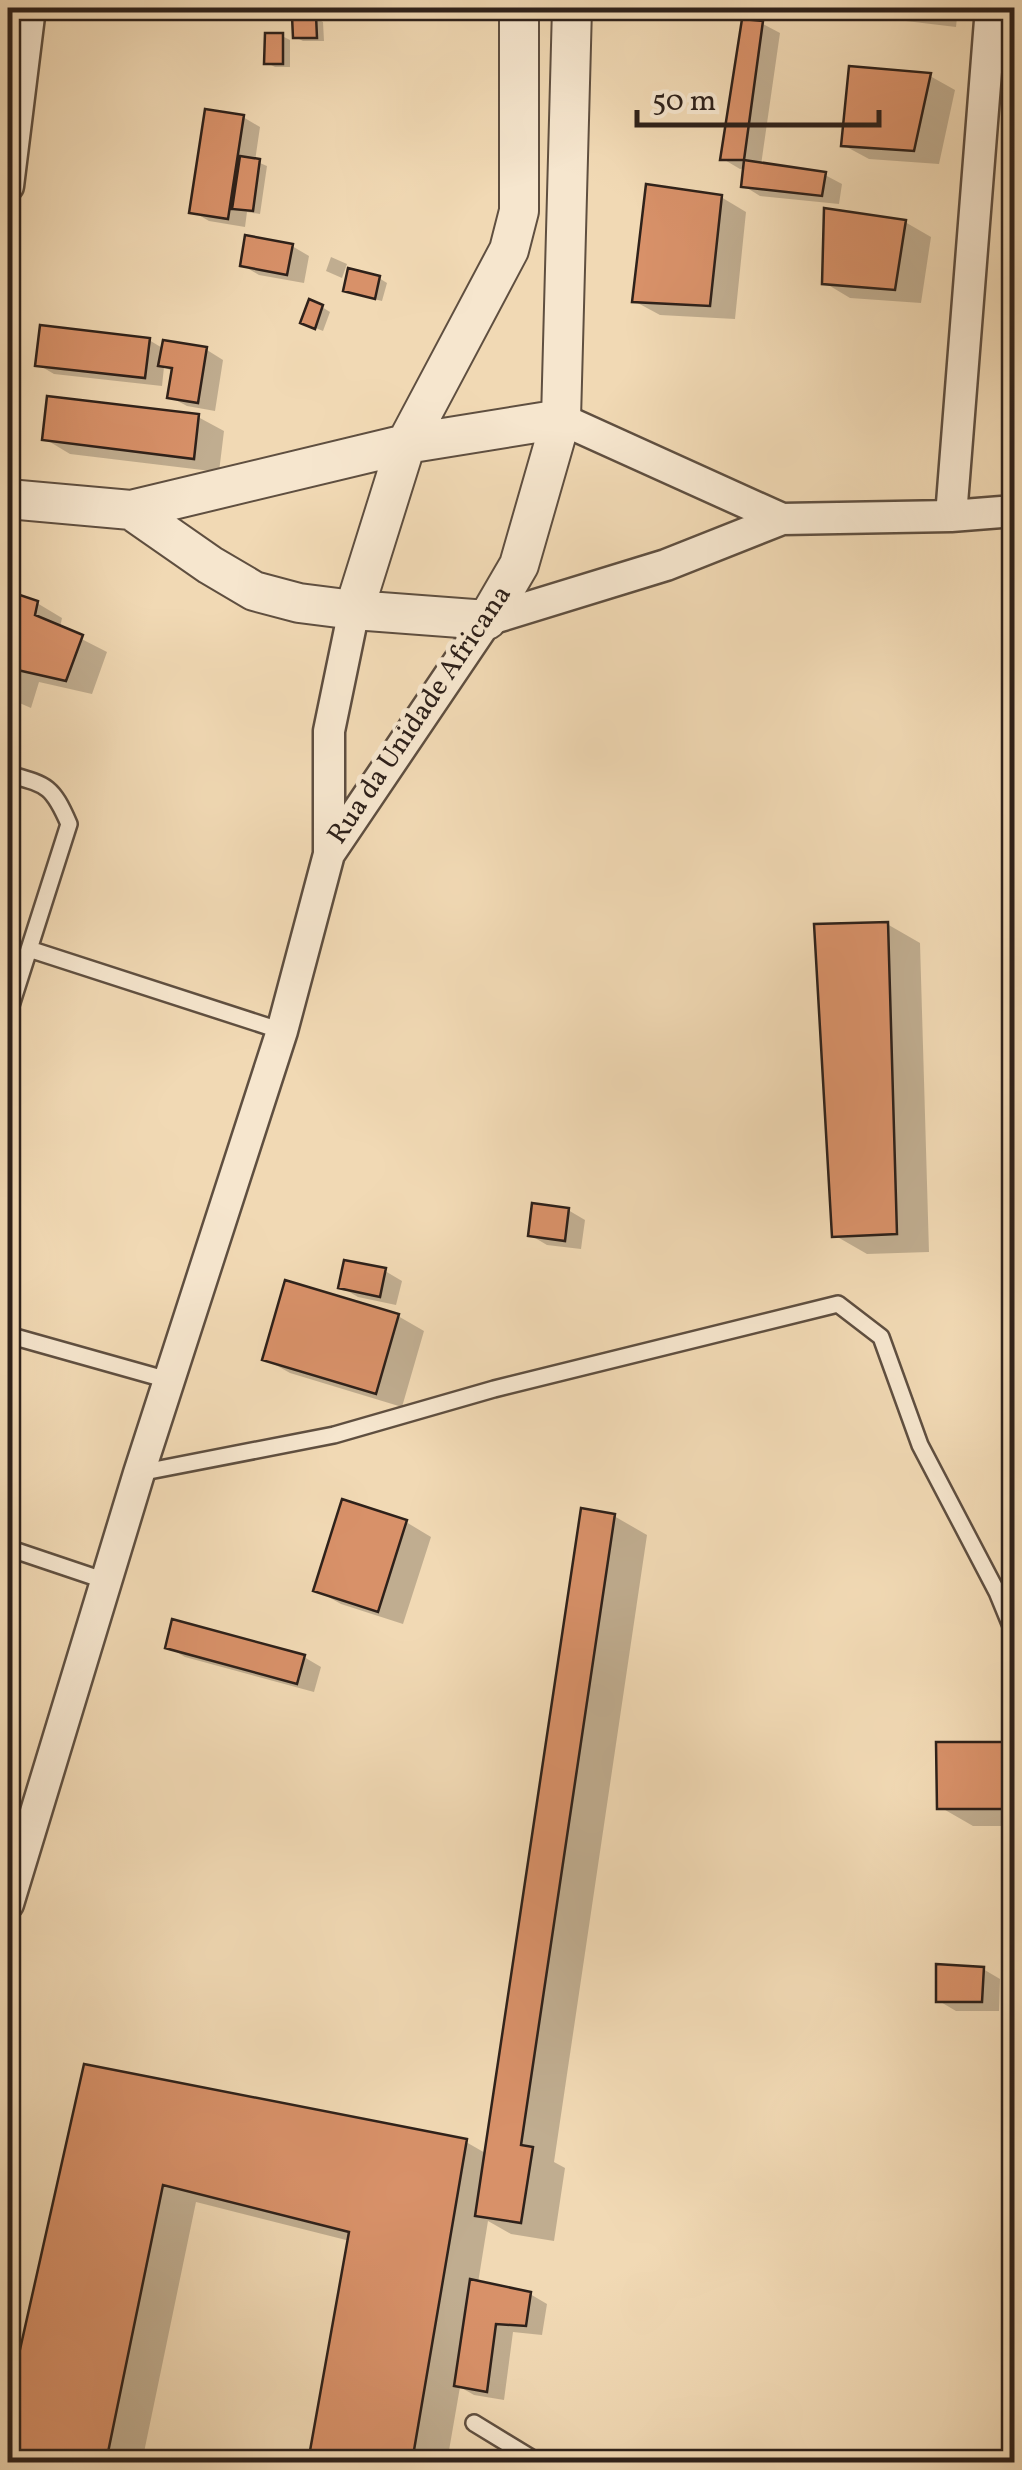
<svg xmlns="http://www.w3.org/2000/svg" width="1022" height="2470" viewBox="0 0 1022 2470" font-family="Vollkorn,serif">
<rect width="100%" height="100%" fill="#f1d9b4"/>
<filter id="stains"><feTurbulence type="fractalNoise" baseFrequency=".002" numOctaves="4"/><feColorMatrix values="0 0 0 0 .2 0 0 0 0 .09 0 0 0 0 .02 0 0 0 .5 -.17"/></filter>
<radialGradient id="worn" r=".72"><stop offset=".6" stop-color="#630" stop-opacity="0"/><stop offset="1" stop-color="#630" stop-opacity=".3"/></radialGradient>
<path fill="#0003" d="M305,8H430V14L361,16L355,12L311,11Z
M863,8H958L956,27L881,18Z
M316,18L323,22L324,41H303L295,37Z
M744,22L763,24L780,33L761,165L825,175L842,184L839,204L760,196L744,186L746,168L740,169L723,159Z
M282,36L290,40V67H275L267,63Z
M930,76L955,90L939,164L869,159L843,145Z
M243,117L260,127L255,161L267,166L260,214L247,212L245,227L209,221L192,211Z
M721,197L746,212L735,319L660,315L634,301Z
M905,222L931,237L921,303L850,298L825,283Z
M292,246L309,256L304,283L259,275L242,265Z
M331,257L347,264L342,278L326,271Z
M379,278L387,283L382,301L353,294L346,290Z
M322,307L330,312L323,331L311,326Z
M149,340L164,349L165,343L207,350L223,360L215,411L187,406L170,397L174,372L164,367L162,386L54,374L37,364Z
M198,417L224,431L219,472L70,454L45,439Z
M8,593L37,603L62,618L60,628L107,652L92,694L39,682L31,708L8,698Z
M887,924L920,943L929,1252L867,1254L834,1235Z
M568,1210L585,1220L581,1249L547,1245L530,1235Z
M385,1271L402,1281L396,1305L358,1297L341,1287Z
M287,1283L398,1316L424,1331L402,1407L290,1373L265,1359Z
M614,1516L647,1535L554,2162L565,2168L554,2241L511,2234L488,2221L478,2283L530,2294L547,2304L542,2335L513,2332L504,2400L474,2395L460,2387L447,2462H311L350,2241L196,2202L142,2462H8V2415L86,2067L466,2142L487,2154Z
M406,1522L431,1537L403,1624L341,1604L316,1590Z
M168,1647L304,1657L321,1667L314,1692L185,1657Z
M1014,1744V1826H973L940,1807L938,1745Z
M983,1969L1000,1979L999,2011H956L939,2001Z"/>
<path fill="#d89169" stroke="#2e211a" stroke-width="2.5" d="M316,15L317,38H293L292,16Z
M742,19L763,21L744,160H720Z
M265,33H283V64H264Z
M849,66L931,73L914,151L841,146Z
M205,109L244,115L228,219L189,213Z
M240,156L260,159L253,211L232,209Z
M744,160L826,172L822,196L741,187Z
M646,184L722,195L710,306L632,302Z
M824,208L906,220L895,290L822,284Z
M245,235L293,244L287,275L240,266Z
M348,268L380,276L375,299L343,291Z
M309,299L323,305L315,329L300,323Z
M40,325L150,338L145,378L35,366Z
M163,340L207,347L198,403L167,398L172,368L158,366Z
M47,396L199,414L194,459L42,440Z
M8,591L38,601L35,615L83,635L66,681L13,669L8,690Z
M888,922L897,1234L832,1237L814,924Z
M532,1203L569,1208L565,1241L528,1236Z
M344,1260L386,1268L380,1297L338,1288Z
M285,1280L399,1314L376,1394L262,1360Z
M342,1499L407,1520L378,1612L313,1591Z
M581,1508L615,1514L521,2145L533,2147L521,2223L475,2216Z
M172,1619L305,1655L297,1684L165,1648Z
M936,1742H1014V1809H937Z
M1008,1836H1014V1901H1010Z
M936,1964L984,1967L982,2002H936Z
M84,2064L467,2139L412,2462H308L349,2232L163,2185L106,2462H8V2403Z
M470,2279L531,2292L526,2326L496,2324L487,2392L454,2386Z"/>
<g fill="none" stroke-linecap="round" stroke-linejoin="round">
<g stroke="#5f4f40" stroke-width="20">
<path id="service" d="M8,774C47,785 52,785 69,824L8,1015
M29,949L282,1031
M8,1335L168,1380
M139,1473L334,1435L494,1389L838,1304L881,1337L920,1445L997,1592L1013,1631
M8,1548L106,1581
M474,2423L538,2462"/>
</g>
<g stroke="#5f4f40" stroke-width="35">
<path id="minor" d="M8,186L30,8
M561,419L782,519
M951,516L991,8
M329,854L487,620L666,565L782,519L951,516L1014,511
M8,1904L139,1473L282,1031L329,854V731L354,610"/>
</g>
<g stroke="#5f4f40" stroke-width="42">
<path id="tertiary" d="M8,499L131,510L406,444L561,419
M131,510L210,565L254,591L299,603L354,610L487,620L519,565L561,419L572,8
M354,610L406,444L509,250L519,211V8"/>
</g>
<use href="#service" stroke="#f6e6ce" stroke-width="15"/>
<use href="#minor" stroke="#f6e6ce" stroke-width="30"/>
<use href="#tertiary" stroke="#f6e6ce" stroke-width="38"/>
</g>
<g text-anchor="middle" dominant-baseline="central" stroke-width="10" stroke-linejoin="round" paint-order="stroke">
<g font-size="28" fill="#2e211a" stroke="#f6e6ce">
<text transform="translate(420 715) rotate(-56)">Rua da Unidade Africana</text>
</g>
</g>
<rect width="1022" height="2470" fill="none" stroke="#f1d9b4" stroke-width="40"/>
<rect x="10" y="10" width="1002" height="2450" fill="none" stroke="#2e211a" stroke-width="5"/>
<rect x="20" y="20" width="982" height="2430" fill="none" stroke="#2e211a" stroke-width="2.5"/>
<path d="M637 110v15h242v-15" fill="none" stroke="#2e211a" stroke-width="5"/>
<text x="652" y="110" font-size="30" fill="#2e211a" stroke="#f6e6ce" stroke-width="8" paint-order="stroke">50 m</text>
<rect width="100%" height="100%" filter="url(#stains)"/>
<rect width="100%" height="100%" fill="url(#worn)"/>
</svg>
